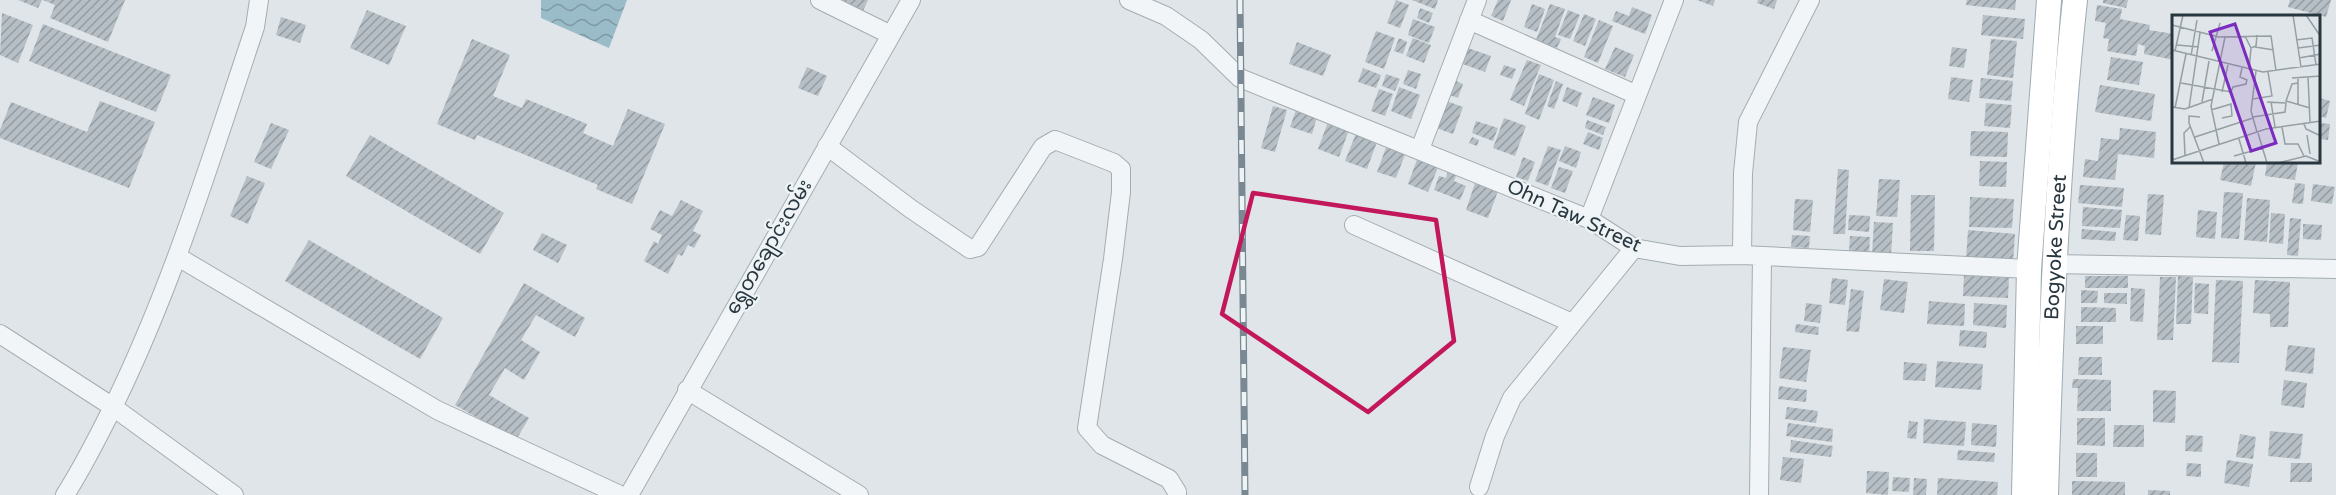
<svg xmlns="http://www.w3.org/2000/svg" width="2336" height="495" viewBox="0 0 2336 495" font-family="'Varela Round','Noto Sans Myanmar',sans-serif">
<defs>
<pattern id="water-waves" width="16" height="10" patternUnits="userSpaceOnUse" patternTransform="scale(1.5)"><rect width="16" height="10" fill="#9abbc8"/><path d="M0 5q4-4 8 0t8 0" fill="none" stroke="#7e99a4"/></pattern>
<pattern id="building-hatch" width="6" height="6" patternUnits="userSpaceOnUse" patternTransform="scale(1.5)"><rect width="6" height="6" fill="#b6bfc5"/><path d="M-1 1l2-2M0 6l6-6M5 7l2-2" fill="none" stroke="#949ca1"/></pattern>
</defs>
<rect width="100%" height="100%" fill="#dfe5e8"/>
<path fill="url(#water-waves)" d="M541,0H627L609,48L541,18Z"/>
<path fill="url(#building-hatch)" d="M18,0H42L38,8Z
M43,0H125L108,42L50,18L55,5Z
M844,0H868L863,11L843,2Z
M1396,0L1409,5L1400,28L1387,23Z
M1412,0H1438L1435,9Z
M1498,0H1511L1503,21L1491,16Z
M1697,0H1715L1713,6Z
M1758,0H1777L1774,9L1757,3Z
M1967,0H2016L2015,10L1966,5Z
M2103,0H2128L2126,8L2103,3Z
M2290,0H2331L2326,17L2288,7Z
M1532,4L1545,9L1537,32L1524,27Z
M1550,4L1565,9L1555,37L1561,39L1557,48L1536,40Z
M2097,5L2122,9L2120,19L2150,25L2149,30L2174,34V60L2144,54L2145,46L2138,44L2136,56L2107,51L2109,39L2103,38L2106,23L2095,21Z
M1632,7L1652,15L1645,34L1612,21L1616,11L1629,16Z
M1420,8L1433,13L1429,23L1417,18Z
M367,10L406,26L389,65L350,48Z
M1568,10L1580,15L1570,39L1558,35Z
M2,13L33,25L18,63L0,55Z
M1584,14L1596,19L1585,46L1573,41Z
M1983,15L2025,19L2023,39L1981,35Z
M281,17L306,25L300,43L276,35Z
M1413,19L1435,27L1429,43L1408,35Z
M1599,20L1613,26L1598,63L1584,57Z
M43,24L171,75L156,112L29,61Z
M1376,31L1395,38L1384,69L1365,62Z
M1399,38L1407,42L1403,54L1394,51Z
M1413,38L1431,45L1424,63L1406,56Z
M472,39L510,55L493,96L522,108L526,99L587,124L583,133L613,146L628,109L665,124L632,204L596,189L598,185L477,135L475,140L437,124Z
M1991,39L2017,41L2013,78L1987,75Z
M1297,42L1331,55L1323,76L1289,64Z
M1462,46L1491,56L1485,72L1457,62Z
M1615,47L1634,55L1625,77L1605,69Z
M1952,47L1967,49L1964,68L1949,66Z
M2111,57L2143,62L2139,85L2107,80Z
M1527,60L1541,65L1524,106L1510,100Z
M1504,65L1516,69L1512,79L1500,75Z
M807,67L827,76L818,96L798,88Z
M1363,68L1381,75L1376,88L1358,82Z
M1408,70L1421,74L1416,89L1403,84Z
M1386,74L1400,79L1395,91L1382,86Z
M1539,74L1554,80L1539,120L1525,114Z
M1951,77L1973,80L1969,102L1948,99Z
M1449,78L1463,84L1458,98L1444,93Z
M1981,78L2013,81L2011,101L1979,98Z
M1556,81L1563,84L1554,109L1547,106Z
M2100,85L2155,94L2151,121L2095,112Z
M1399,87L1420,95L1411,119L1391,111Z
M1567,87L1582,93L1577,107L1562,101Z
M1379,89L1393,94L1385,116L1371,111Z
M1593,97L1615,105L1609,123L1586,115Z
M2320,98L2330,101L2326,118L2320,116Z
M1441,99L1463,107L1453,134L1431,126Z
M100,101L155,122L129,188L0,138V130L11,102L87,132Z
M1986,103L2012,105L2010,128L1984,126Z
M1273,106L1287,110L1275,152L1261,148Z
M1296,110L1317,117L1312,134L1290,127Z
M1504,118L1526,126L1515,156L1493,148Z
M1587,120L1606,127L1603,135L1585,128Z
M1476,121L1498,128L1493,141L1472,133Z
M1328,122L1349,130L1339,157L1318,149Z
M271,123L289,130L271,169L254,162Z
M2320,123L2330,124L2328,140L2320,139Z
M2120,128L2156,132L2154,158L2118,154L2115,180L2083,177L2085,159L2098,161L2101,138L2119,140Z
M1357,131L1378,139L1367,169L1345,161Z
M1971,131L2008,132L2007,157L1970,156Z
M1588,132L1603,138L1599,150L1583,144Z
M370,135L504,213L480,254L346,176Z
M1472,137L1479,140L1477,146L1469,143Z
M1387,145L1406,152L1396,178L1377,172Z
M1548,146L1561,150L1548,186L1535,181Z
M1565,146L1581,152L1576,168L1559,161Z
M1418,157L1439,165L1428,192L1408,184Z
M1523,157L1535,162L1528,181L1516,177Z
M1980,161L2007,162L2006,187L1979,186Z
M2224,162H2256L2251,186L2220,180Z
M2267,162H2298L2295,180L2265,176Z
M1559,167L1573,171L1565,193L1551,188Z
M1838,169L1849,170L1845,234H1833Z
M1448,170L1457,173L1454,181L1466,186L1460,200L1434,190L1439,176L1446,178Z
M247,176L265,183L248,224L230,216Z
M1879,179L1900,180L1897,217L1876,216Z
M1475,183L1498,191L1488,218L1466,210Z
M2295,183L2305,184L2303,204L2292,203Z
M2313,184L2335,187L2332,204L2311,201Z
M2080,185L2124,188L2122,207L2078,203Z
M2224,192L2243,193L2239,239L2221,238Z
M2148,194L2164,195L2161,235L2145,234Z
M1911,195H1935L1934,251H1910Z
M1970,197L2014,199L2012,228L1969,227Z
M2247,198L2270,200L2267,242L2244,240Z
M1795,199L1813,200L1810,232L1793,230Z
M681,200L703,211L693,231L701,235L694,248L688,245L682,256L678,254L668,274L644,261L654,241L658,244L662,235L650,229L660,210L672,216Z
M2083,207L2122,210L2120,228L2082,226Z
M2198,210L2217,212L2215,239L2196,237Z
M2271,213L2285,214L2283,244L2269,243Z
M1849,215L1870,216L1869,232L1848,230Z
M2126,215L2140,216L2138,241L2123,240Z
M2290,218L2301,219L2298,256L2287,255Z
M1874,222L1893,223L1891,255L1872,254Z
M2303,224L2322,225L2321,240L2303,239Z
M2082,229L2116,232L2115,241L2081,239Z
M1968,230L2015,234L2013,263L1966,259Z
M542,233L567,245L558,263L533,250Z
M1792,235L1810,236L1809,248L1791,247Z
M1850,236L1870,237L1869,253L1849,251Z
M309,240L443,318L420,359L285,281Z
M1964,275L2009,278L2008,298L1963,296Z
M2085,276H2128V288H2085Z
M2178,276L2193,277L2191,324H2176Z
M2160,277H2176L2173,340H2157Z
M1832,278L1848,280L1845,305L1829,303Z
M1884,279L1908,282L1904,313L1880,310Z
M2216,280L2243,281L2239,363L2212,362Z
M2255,280L2290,282L2288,327H2270V314L2253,313Z
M524,283L585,318L575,337L536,315L521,340L540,352L524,380L505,368L489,395L529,418L516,440L455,405Z
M2195,283L2209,284L2208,314L2194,313Z
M2131,288L2145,289L2143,322L2130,321Z
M1851,289L1864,291L1859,332L1846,331Z
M2081,290L2098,291L2097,303H2081Z
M2104,293H2127V304L2104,303Z
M1929,301L1965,304L1964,326L1927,324Z
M1806,303L1822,305L1820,323L1804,321Z
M1974,303L2007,305L2006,328L1973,325Z
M2081,307L2116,308V322H2081Z
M1796,324L1819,327L1818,335L1795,332Z
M2076,326H2103V344H2076Z
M1960,330L1987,332L1986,348L1959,346Z
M2288,345L2315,348L2313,374L2285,371Z
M1783,347L1811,350L1806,382L1779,378Z
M2079,357H2102V375H2078Z
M1937,361L1983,364L1981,390L1935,387Z
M1904,362L1927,364L1925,381L1903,380Z
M2073,379L2111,380V411H2077L2078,388H2072Z
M2284,380L2307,383L2304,408L2281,405Z
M1779,386L1807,390L1806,402L1778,399Z
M2153,390L2176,391L2175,423L2153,422Z
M1787,407L1818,411L1816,423L1785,419Z
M2077,418H2105V446L2077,445Z
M1924,419L1966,422L1964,446L1923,443Z
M1909,421L1918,422L1916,439L1907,438Z
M1788,423L1833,429L1832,442L1786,436Z
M1972,423L1997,425L1996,447L1971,445Z
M2114,425H2144V447H2113Z
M2270,431L2303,434L2300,459L2268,456Z
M2240,434L2256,437L2253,459L2236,457Z
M2186,435L2203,436L2202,452L2185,451Z
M1791,440L1833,446L1831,457L1790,452Z
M1958,450L1995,453L1994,462L1957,460Z
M2076,453H2097V477H2076Z
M1783,457L1804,459L1801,483L1780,480Z
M2227,460L2253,464L2249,487L2224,483Z
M2187,463L2201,464V477L2186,476Z
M2291,463H2312V482H2290Z
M1867,471L1889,472L1888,495L1866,493Z
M1893,477L1910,478L1909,492L1892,491Z
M1914,478L1927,479L1926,495H1913Z
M1938,478L1998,482L1997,495H1937Z
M2072,481L2125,482V495H2072Z
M2148,490L2170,491V495H2148Z"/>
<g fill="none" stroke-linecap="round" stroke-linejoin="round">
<g stroke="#a4adb2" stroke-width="20">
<path id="minor" d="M820,0L891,35
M1129,0L1166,16L1201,40L1240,78L1589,219L1634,248L1680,256L1742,255L2029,269
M1469,20L1637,95
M827,146L911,209L970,249L978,247L1043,147L1055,140L1114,163L1121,169V192L1113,259L1087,428L1102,445L1169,479L1177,492V495
M1420,149L1477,0
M1589,219L1674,0
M1354,225L1572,323
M1742,255L1743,173L1748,122L1810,0
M178,257L437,410L620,495
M2053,264L2336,269
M0,334L113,407L234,495
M687,390L859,495
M1479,487L1495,436L1512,398L1634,248
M65,495C83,467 98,437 113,407C173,285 212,155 255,27L259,0
M629,495L911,0
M1759,495L1762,257"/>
</g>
<g stroke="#9eacb4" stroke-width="26">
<g id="major">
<path d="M2024,495L2029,269L2049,0"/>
<path id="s1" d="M2046,495C2051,329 2057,165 2075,0"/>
</g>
</g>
<use href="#minor" stroke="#f2f5f7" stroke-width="18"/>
<use href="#major" stroke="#fff" stroke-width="24"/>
<g stroke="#798892" stroke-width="7">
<path id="rail" d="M1240,0L1245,495"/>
</g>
<use href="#rail" stroke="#eef3f6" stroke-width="4.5" stroke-dasharray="14" stroke-linecap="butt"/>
</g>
<path fill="none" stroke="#c2185b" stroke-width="4.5" stroke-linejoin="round" d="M1253,193L1436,220L1454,341L1368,412L1222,314Z"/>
<g text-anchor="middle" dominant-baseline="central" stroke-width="4.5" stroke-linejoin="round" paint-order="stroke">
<g font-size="20" fill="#28363f" stroke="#eef3f6">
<text transform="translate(1574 216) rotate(25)">Ohn Taw Street</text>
<text transform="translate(769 247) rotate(-60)">ရွှေတချောင်းလမ်း</text>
<text stroke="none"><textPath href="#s1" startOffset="248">Bogyoke Street</textPath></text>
</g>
</g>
<g transform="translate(2172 15)">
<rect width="148" height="148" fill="#dfe5e8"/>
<path fill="none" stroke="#969fa4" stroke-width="1.5" d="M121,0L129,52M134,0L149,22M0,10L47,22L99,21L104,56M73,21L79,33L84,31L85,20M124,25L140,23L144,50M5,30L27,32M83,32L102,35M126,33L149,30M0,35L91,57L149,49M3,36L11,0M40,36L48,8M19,41L25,5M127,43L149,39M77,55L79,33M84,56L79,96L85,117M136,61L138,107M120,63L149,61M9,68L59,77L61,72L74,69L75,65L68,62L70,53M126,68L120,69L114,86L138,93M50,77L56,50M81,84L100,81L96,57M30,87L37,46M99,87L103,112M126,91V62M0,92L13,94L41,84M3,93L14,39M17,93L28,18M39,95L59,89L60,101L50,103M28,102L17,101V108L32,148M81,102L113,97L114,88L95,87M132,109L134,114L149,121M110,112L113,129H126L132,141M86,118L95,148M135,120L138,139M23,122L81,103M67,124L74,148M47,129L39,91L53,22M13,140L12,118L18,112M62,141L91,133M0,145L94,114L149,106M106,148L134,141L149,147"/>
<path fill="#7b2cbf" fill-opacity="0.15" stroke="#7b2cbf" stroke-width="3" d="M63,9L104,128L79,136L38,17Z"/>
<rect width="148" height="148" fill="none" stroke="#28363f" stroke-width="3"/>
</g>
</svg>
